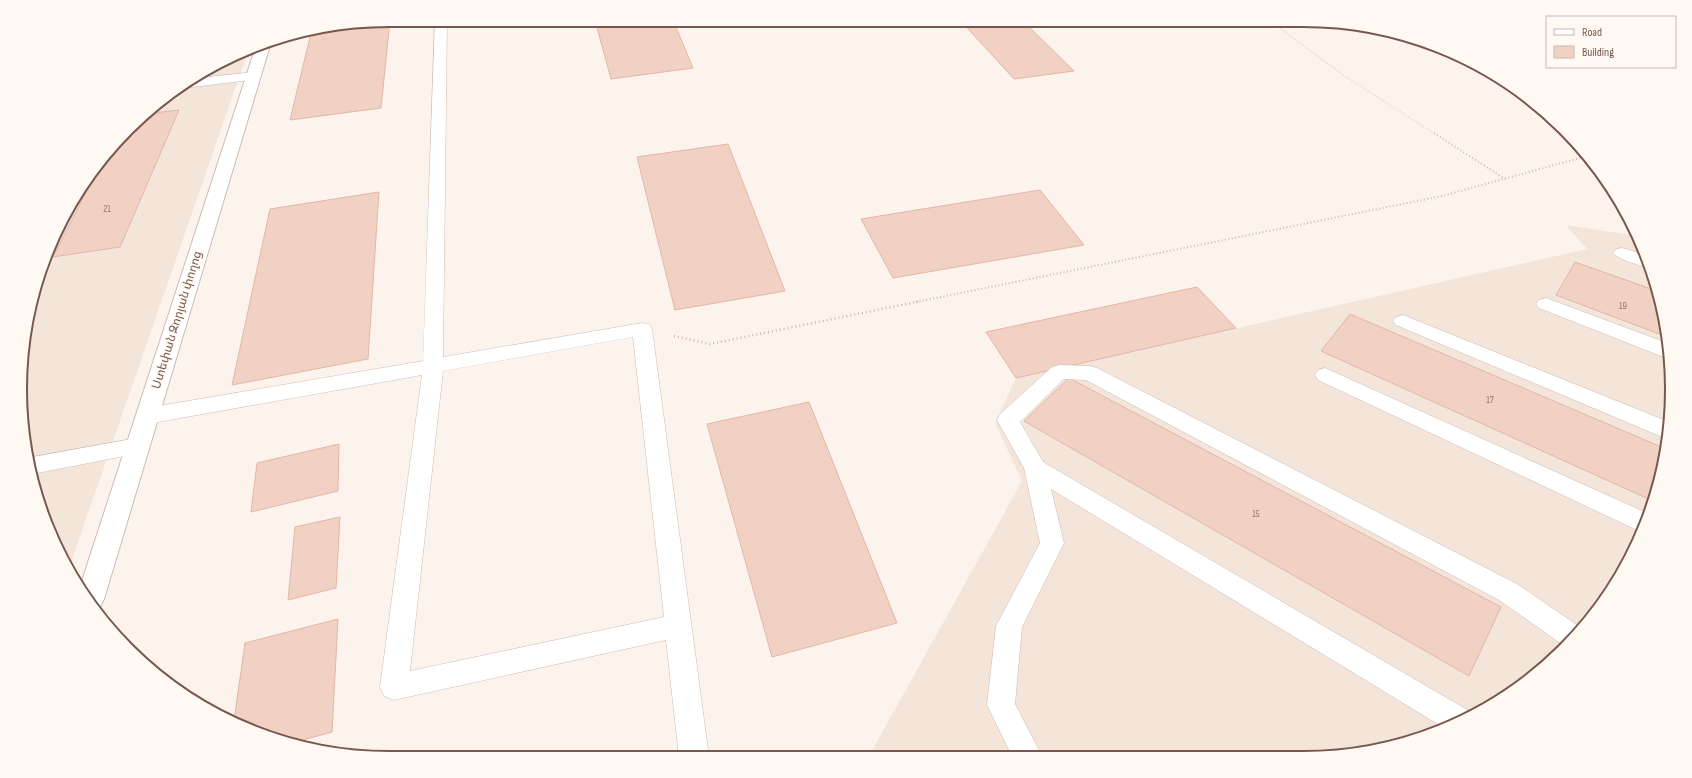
<svg xmlns="http://www.w3.org/2000/svg" width="1692" height="778" viewBox="0 0 1692 778" font-family="'Sofia Sans Condensed','Noto Sans Armenian',sans-serif">
<rect width="100%" height="100%" fill="#fcf4ec"/>
<path fill="#f4e5db" d="M249,49L68,571L40,507L23,437L27,317L69,205L146,111L205,69Z
M1566,225L1637,236L1644,248L1665,317L1672,389L1665,461L1644,530L1596,613L1528,682L1444,730L1351,755L869,756L1022,481L995,423L1016,378L1587,249Z"/>
<path fill="#f1d1c4" stroke="#e4b5a5" d="M390,20L381,108L290,120L311,33Z
M595,20H673L693,68L611,79Z
M960,20H1022L1074,71L1014,79Z
M179,110L120,247L53,257L97,171L144,114Z
M728,144L785,291L675,310L637,157Z
M1040,190L1084,245L893,278L861,219Z
M379,192L368,359L232,385L270,209Z
M1575,262L1657,291L1665,317L1667,337L1556,295Z
M1197,287L1236,328L1016,378L986,332Z
M1350,314L1666,449L1665,461L1653,501L1321,351Z
M1069,378L1501,607L1469,676L1024,421Z
M809,402L897,623L772,657L707,424Z
M339,444L338,491L251,512L257,463Z
M340,517L336,588L288,600L295,527Z
M338,619L332,732L292,743L248,730L234,721L245,643Z"/>
<g fill="none" stroke-linecap="round" stroke-linejoin="round">
<g stroke="#cfbab1" stroke-width="1">
<path id="lane" d="M435,20H447L443,357L642,323L649,324L652,329L709,757H679L666,640L394,700L384,696L380,687L422,375L147,424L139,421L136,416L139,411L147,408L423,361ZM633,337L664,617L410,671L443,371Z
M254,72L259,73L261,76L259,79L184,88L180,87L191,79Z
M1622,248L1646,255L1650,267C1642,267 1618,259 1613,253L1616,249Z
M1546,298L1667,343L1669,357L1661,356L1539,308L1536,304L1539,300Z
M1403,315L1669,422L1667,439L1396,325L1393,321L1396,317Z
M1059,365L1090,366L1097,368L1517,584L1581,628L1563,645L1499,600L1086,380L1064,379L1020,422L1043,462L1469,711L1471,715L1446,729L1051,489L1064,543L1022,627L1015,704L1042,756H1012L987,705L996,626L1040,543L1024,468L997,420L1000,414L1052,367Z
M1325,368L1649,514L1644,530L1643,532L1637,530L1318,380L1315,375L1318,370Z
M137,438L145,440L148,446L145,452L32,474L28,458Z"/>
</g>
<g stroke="#cfbab1" stroke-width="2">
<path id="street" d="M269,40L271,42L104,599L100,607L98,608L80,587L256,46Z"/>
</g>
<path stroke="#d7b4a7" stroke-width="1.5" stroke-dasharray="0.5 2" stroke-linecap="butt" d="M1269,20L1343,75L1435,134"/>
<path stroke="#d7b4a7" stroke-width="2" stroke-dasharray="1 2.5" stroke-linecap="butt" d="M1434,133L1505,179
M916,302L1442,196L1587,156"/>
<path stroke="#d7b4a7" stroke-width="2.5" stroke-dasharray="1 3" stroke-linecap="butt" d="M674,336L710,344L921,301"/>
<use href="#lane" fill="#fff" fill-rule="evenodd"/>
<use href="#street" fill="#fff" fill-rule="evenodd"/>
</g>
<g text-anchor="middle" dominant-baseline="central" stroke-width="3" stroke-linejoin="round" paint-order="stroke">
<g font-size="10" fill="#96766c">
<text x="107" y="209">21</text>
<text x="1623" y="306">19</text>
<text x="1490" y="400">17</text>
<text x="1256" y="514">15</text>
</g>
<g font-size="12" fill="#78584e" stroke="#fff9f3">
<text transform="translate(177 320) rotate(-73)">Ստեփան Զորյան փողոց</text>
</g>
</g>
<path d="M0 0H1692V778H0ZM389 27H1303A362 362 0 0 1 1665 389V389A362 362 0 0 1 1303 751H389A362 362 0 0 1 27 389V389A362 362 0 0 1 389 27Z" fill="#fff9f3" fill-rule="evenodd"/>
<path fill="none" stroke="#78584e" stroke-width="2" d="M389 27H1303A362 362 0 0 1 1665 389V389A362 362 0 0 1 1303 751H389A362 362 0 0 1 27 389V389A362 362 0 0 1 389 27Z"/>
<rect x="1546" y="16" width="130" height="52" fill="#fff9f3" stroke="#c9b9b1"/>
<rect x="1554" y="29" width="20" height="6" fill="#ffffff" stroke="#c9b9b1"/>
<text x="1582" y="36" font-size="12" fill="#78584e">Road</text>
<rect x="1554" y="46" width="20" height="12" fill="#f1d1c4" stroke="#c9b9b1"/>
<text x="1582" y="56" font-size="12" fill="#78584e">Building</text>
</svg>
